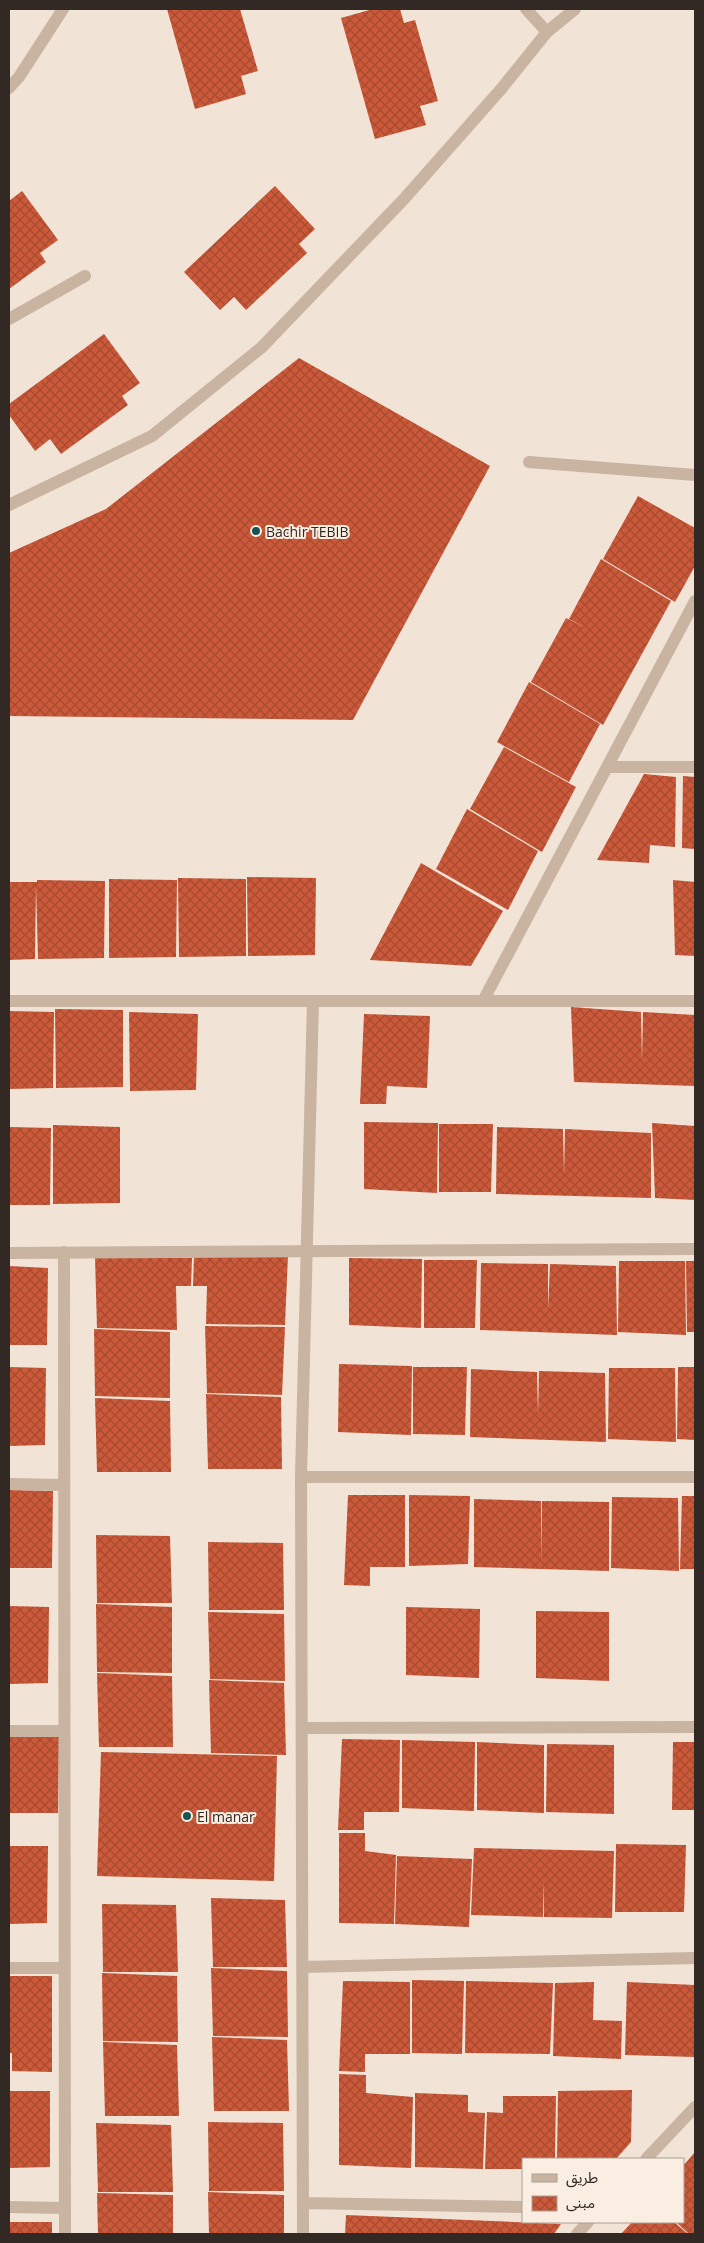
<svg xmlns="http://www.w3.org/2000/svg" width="704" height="2243" viewBox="0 0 704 2243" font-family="'Open Sans','Noto Sans Arabic',sans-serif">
<defs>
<pattern id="building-cross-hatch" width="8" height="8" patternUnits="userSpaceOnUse" patternTransform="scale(1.25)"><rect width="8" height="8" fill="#cc5939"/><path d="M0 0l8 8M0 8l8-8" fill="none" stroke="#a64a30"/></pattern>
</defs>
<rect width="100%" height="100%" fill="#f1e3d5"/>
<path fill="url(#building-cross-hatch)" d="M167,9H240L258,71L241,76L246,94L195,109Z
M373,9H400L404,23L415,20L438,101L420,106L426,125L375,139L341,18Z
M275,186L315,229L299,244L307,253L246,310L234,297L220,310L184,272Z
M22,191L58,240L40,253L46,262L9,289V201Z
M104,334L140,383L122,396L128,405L61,454L50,439L35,451L9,415V404Z
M299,358L490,466L353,720L9,716V553L106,509Z
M638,496L695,528V566L675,602L603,559Z
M601,559L671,601L603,725L531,682L566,618L586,628L569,619Z
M529,682L600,724L569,782L497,742Z
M504,747L576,787L542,852L470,809Z
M644,774L676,777L675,847L650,845L649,863L597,860Z
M683,776L695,777V849L682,848Z
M467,809L538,851L508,910L436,869Z
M421,863L503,911L471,966L370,960Z
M247,877L316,878L315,955L248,956Z
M178,878L246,879V956L179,957Z
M109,879L177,880L176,957L109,958Z
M37,880L105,881L104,958L38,959L36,885L35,959L9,960V882H37Z
M673,880L695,882V956L675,955Z
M571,1007L641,1012L642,1061L643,1012L695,1015V1086L574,1082Z
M55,1009L123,1010V1087L56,1088Z
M9,1011L54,1012L53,1088L9,1089Z
M129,1012L198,1014L196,1090L130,1091Z
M364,1014L430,1016L427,1088L387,1086L386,1104H360Z
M364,1122L438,1123L437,1193L364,1189Z
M652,1123L695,1126V1200L655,1198Z
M439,1124H493L491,1192H439Z
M53,1125L120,1127V1203L53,1204Z
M9,1127L51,1128L50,1205H9Z
M497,1127L563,1129L564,1174L565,1129L651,1133V1198L496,1194Z
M288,1255L285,1325L206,1324L207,1286H193L194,1257Z
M95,1257L192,1258L191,1286H176L177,1330L97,1328Z
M349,1258L422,1259L421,1328L349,1325Z
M424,1260H477L475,1328H424Z
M619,1261H685L686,1335L618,1332Z
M686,1261H695V1332H687Z
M481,1263L548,1264V1310L550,1264L616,1266L617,1335L480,1330Z
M9,1266L48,1268L47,1345H9Z
M205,1326L285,1327L282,1395L207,1393Z
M94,1329L170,1332V1398L95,1396Z
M339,1364L412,1366L411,1435L338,1432Z
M9,1367L46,1368L45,1445L9,1446Z
M413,1367H467L465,1435L413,1434Z
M678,1367H695V1440L677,1439Z
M609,1368H675L676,1442L608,1439Z
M471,1369L537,1372L538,1415L539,1371L605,1373L606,1442L470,1437Z
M206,1394L281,1397L282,1469H208Z
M95,1398L170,1401L171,1472H97Z
M9,1490L53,1491L52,1568H9Z
M348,1495H405V1567H370V1586L344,1585Z
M409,1495L470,1496L468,1564L409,1566Z
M682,1496H695V1569H680Z
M612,1497L678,1498L679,1571L611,1568Z
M474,1499L541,1501V1565L542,1501L609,1502V1571L474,1567Z
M96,1535L170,1536L172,1603H97Z
M208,1542L283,1543L284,1610H209Z
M96,1604L172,1607V1673L97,1672Z
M9,1606L49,1607L48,1683L9,1684Z
M406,1607L480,1609L479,1678L406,1675Z
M536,1611L609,1612V1681L536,1678Z
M208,1612L284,1614L285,1681L210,1679Z
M97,1673L172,1676L173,1747H99Z
M209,1680L284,1683L286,1755L211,1753Z
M9,1735L59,1736L58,1813H9Z
M342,1739L400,1740L399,1812H364V1830H338Z
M402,1740L475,1742L474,1811L402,1808Z
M477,1742L544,1745V1813L477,1810Z
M673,1742H695V1810H672Z
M547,1744L614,1745V1814L546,1812Z
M101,1752L277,1756L274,1881L97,1876Z
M339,1833H365V1851L396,1855L394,1924L339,1923Z
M616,1844L686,1845L684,1912H615Z
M9,1846H48L47,1923L9,1924Z
M474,1848L614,1851L612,1918L544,1917V1880L543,1917L471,1915Z
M397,1856L472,1859L469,1927L395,1924Z
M211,1898L285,1900L287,1967H213Z
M102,1904L176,1905L178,1972H103Z
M211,1968L287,1971L288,2037L213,2036Z
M102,1973L177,1976L178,2042L103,2041Z
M9,1976H52V2072L12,2071V2053H9Z
M412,1980L464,1981L462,2054L412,2053Z
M343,1981L410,1982V2054H365V2072L339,2071Z
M466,1981L553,1983L550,2054L465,2053Z
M594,1982L593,2020L622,2021L621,2059L553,2056L555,1983Z
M627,1982L695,1985V2057L625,2055Z
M212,2037L287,2040L289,2111H214Z
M103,2042L177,2045L179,2116H105Z
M339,2074L366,2075V2093L413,2097L411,2168L339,2165Z
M632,2090L631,2142L616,2159H557L558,2091Z
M9,2091H50V2167L9,2168Z
M415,2093L468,2095V2112L485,2113L483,2169L415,2167Z
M503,2096H556L555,2159H523V2169H485L487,2112L503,2113Z
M208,2122L283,2123L284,2191H209Z
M96,2123L171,2125L173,2192H98Z
M695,2152V2234H689L676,2222H683V2166Z
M208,2192L284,2195V2234H209Z
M97,2193L173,2195V2234H98Z
M346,2215L561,2224L554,2234H345Z
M9,2222H52V2234H9Z
M632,2222H674L688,2234H621Z"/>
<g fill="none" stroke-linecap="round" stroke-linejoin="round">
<path stroke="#c9b3a1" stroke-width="12" d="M547,32L575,9
M9,88L19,77L63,9
M9,319L85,276
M529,462L695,475
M9,505L152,436L262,347L404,199L502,88L547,32L526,9
M607,767H695
M9,1001H695
M483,1001L695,601
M64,1252L65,2234
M9,1253L695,1249
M301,1477H695
M9,1484L64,1485
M302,1728L695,1727
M9,1731H64
M303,1967L695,1958
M9,1968H65
M646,2159L695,2107
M303,2203L523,2207
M9,2207L65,2208
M303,2234L301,1477L313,1001
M577,2234L588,2222"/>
</g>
<g fill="#185356" stroke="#f9eee1" stroke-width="2">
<circle cx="256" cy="531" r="5"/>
<circle cx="187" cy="1816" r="5"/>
</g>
<g text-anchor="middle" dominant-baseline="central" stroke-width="4" stroke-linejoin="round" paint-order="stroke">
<g font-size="14" fill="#332924" stroke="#f9eee1" text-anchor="start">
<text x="266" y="531">Bachir TEBIB</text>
<text x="197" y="1816">El manar</text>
</g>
</g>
<rect width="704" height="2243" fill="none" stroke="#332924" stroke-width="20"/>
<rect x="522" y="2158" width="162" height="65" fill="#f9eee1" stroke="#aa9f95"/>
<rect x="532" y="2174" width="25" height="8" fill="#c9b3a1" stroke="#aa9f95"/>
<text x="566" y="2183" font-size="15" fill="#332924">طريق</text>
<rect x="532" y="2196" width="25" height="15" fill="url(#building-cross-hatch)" stroke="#aa9f95"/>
<text x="566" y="2208" font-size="15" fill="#332924">مبنى</text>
</svg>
